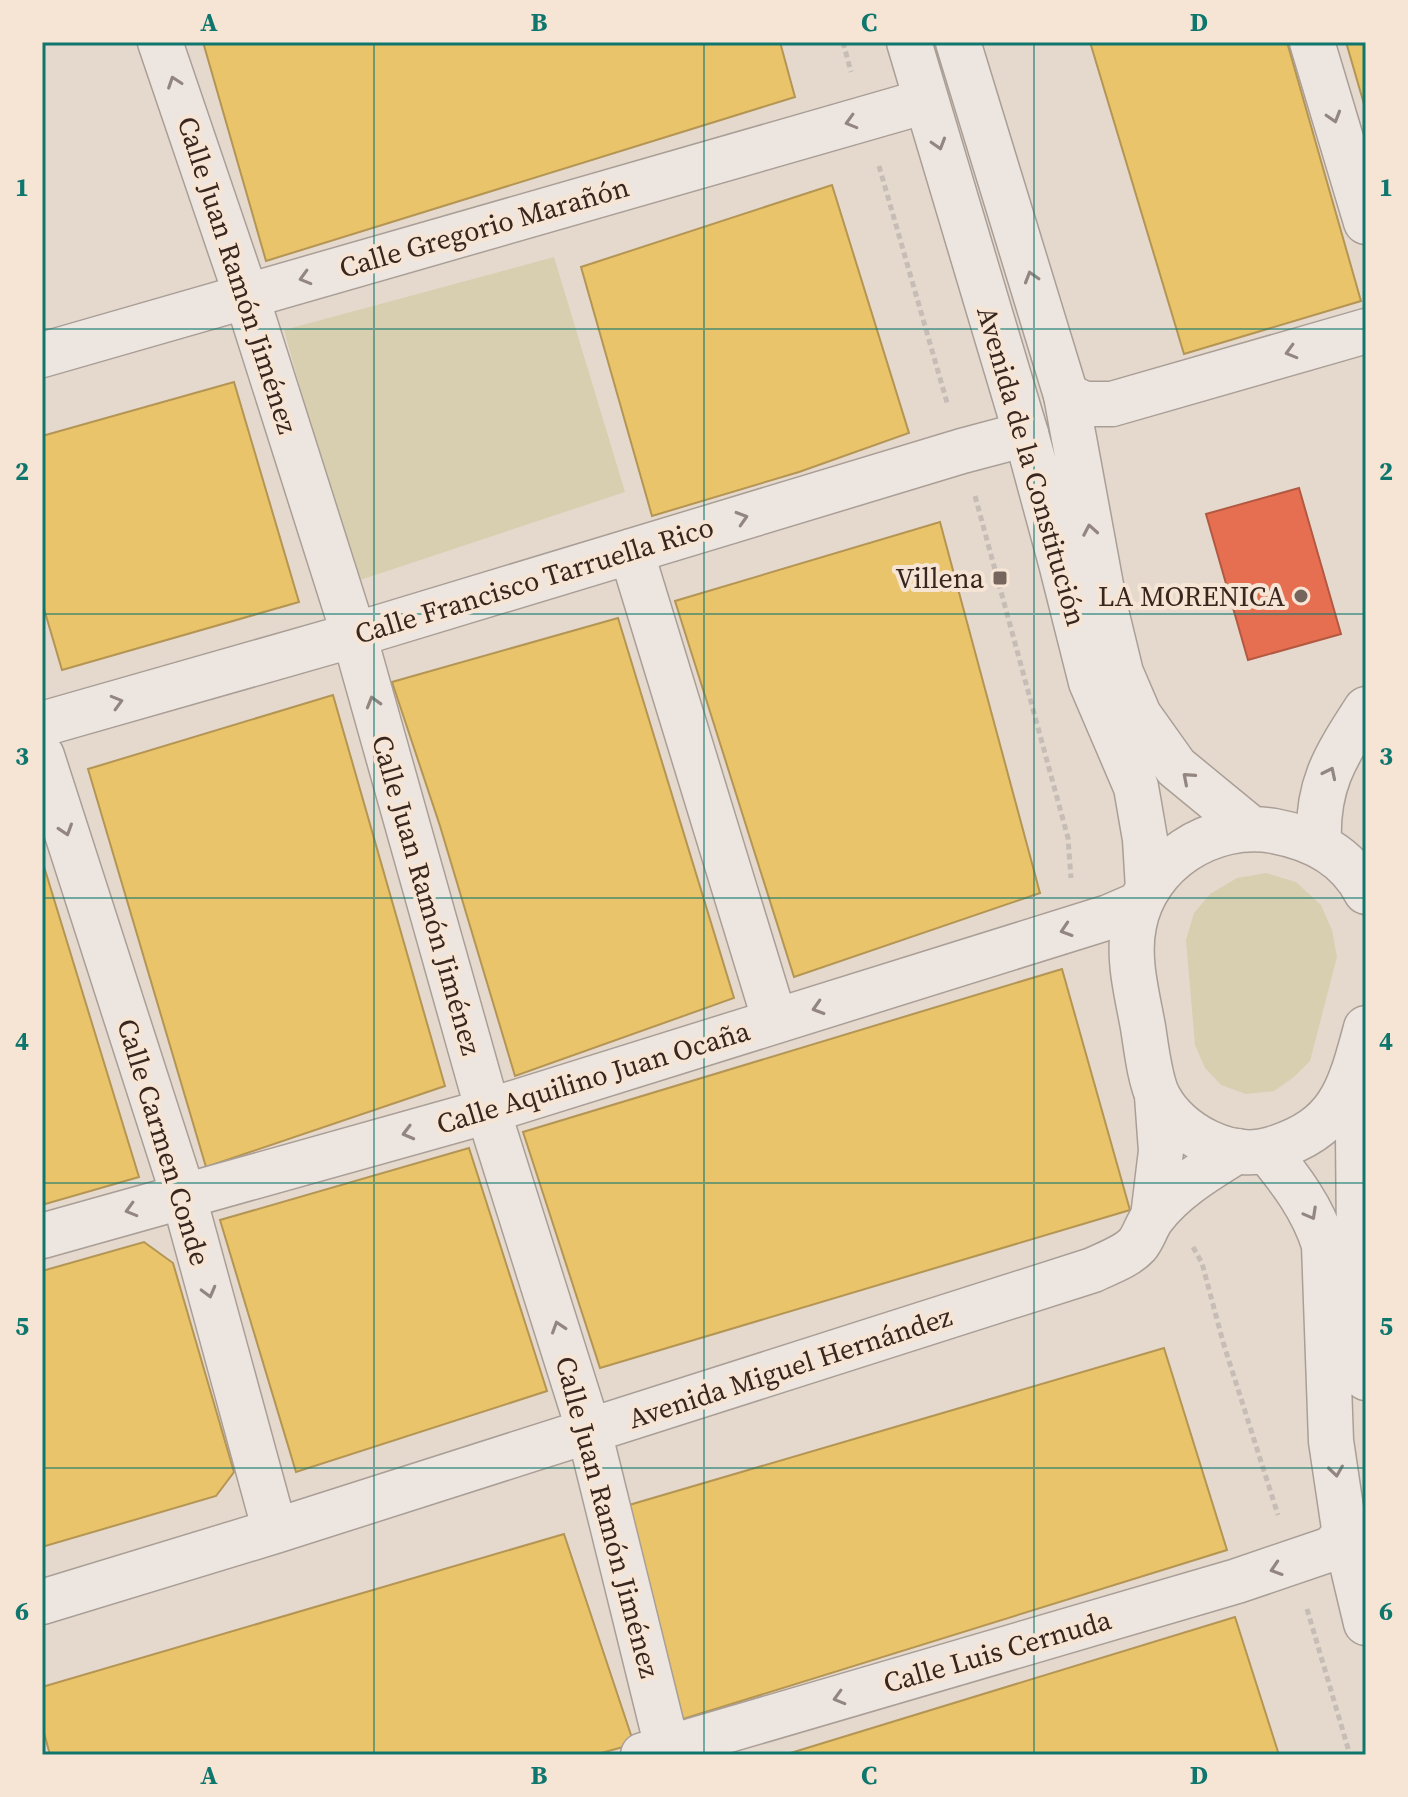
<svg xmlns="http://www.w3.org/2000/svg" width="1408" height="1797" viewBox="0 0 1408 1797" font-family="'Source Serif 4',serif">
<rect width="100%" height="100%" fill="#e5d9ce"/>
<path fill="#d8cfb0" d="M554,257L625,492L354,582L284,330Z
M1266,873L1296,882L1321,905L1332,930L1337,957L1310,1061L1294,1077L1274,1091L1246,1094L1221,1085L1205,1068L1195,1045L1186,940L1194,913L1210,894L1237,878Z"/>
<path fill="#e9c46a" stroke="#b49554" stroke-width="2" d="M203,42H780L795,97L266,261Z
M1090,42H1287L1361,301L1184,354Z
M1346,42H1366V111Z
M832,185L909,433L799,472L652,516L581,267Z
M234,382L299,602L62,670L42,602V436Z
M940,522L1040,893L794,977L675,601Z
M618,618L734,998L515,1076L440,826L392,682Z
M333,695L445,1086L206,1167L88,769Z
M42,860L139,1177L42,1205Z
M1062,969L1130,1210L600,1368L523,1132Z
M469,1148L547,1391L296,1472L220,1220Z
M144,1242L173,1263L234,1472L216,1496L42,1547V1271Z
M1164,1348L1227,1550L683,1719L629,1505Z
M564,1534L634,1744L594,1755H50L42,1725V1687Z
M1235,1617L1279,1755H784Z"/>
<path fill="#e76f51" stroke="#b35942" stroke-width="2" d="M1299,488L1341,634L1248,660L1206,514Z"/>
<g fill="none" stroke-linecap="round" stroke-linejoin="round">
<g stroke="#aa9f97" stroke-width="47">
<path id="minor" d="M160,42L246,295L354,635L488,1111L589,1431L669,1755
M1312,42L1366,222
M42,355L926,101
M1066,395L1084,404H1112L1366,331
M631,551L775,1021
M42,724L354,635L962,451L1026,434
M42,756L183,1194L275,1531
M1319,845C1316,785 1335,757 1366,709
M1153,1217L1161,1151L1157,1096
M42,1236L488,1111L1109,917L1139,904
M42,1602L275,1531L1093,1270C1107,1263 1126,1257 1137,1245C1144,1237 1146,1226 1153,1217C1174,1189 1208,1169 1237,1151
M643,1755L1237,1581L1331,1549L1345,1535L1360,1568"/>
</g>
<g stroke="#aa9f97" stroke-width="47">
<path id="tertiary" d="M909,42L1026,434L1061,563L1091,682L1136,787L1145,839L1148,889
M958,42L1066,395L1105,607L1121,673L1139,715L1176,767L1249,827
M1366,892C1348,856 1312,838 1274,831C1212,820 1146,862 1134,925C1127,958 1137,994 1143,1027C1146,1046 1150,1082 1159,1098C1178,1134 1231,1162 1272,1149C1340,1128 1349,1091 1366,1028
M1350,1083L1358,1132L1359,1244L1366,1378
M1267,1151C1291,1180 1313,1209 1324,1245L1331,1441L1345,1535L1366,1623"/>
</g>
<path stroke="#c6bdb6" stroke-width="5" stroke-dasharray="6 4" stroke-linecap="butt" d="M843,42L851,72
M879,166L948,406
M975,496L1068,838L1071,878
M1193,1247L1202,1263L1223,1342L1278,1515
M1307,1609L1350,1755"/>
<use href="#minor" stroke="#ede6e0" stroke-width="44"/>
<use href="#tertiary" stroke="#ede6e0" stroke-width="44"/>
</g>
<defs><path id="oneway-chevron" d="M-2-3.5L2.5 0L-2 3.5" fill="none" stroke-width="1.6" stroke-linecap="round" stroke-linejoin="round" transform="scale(2)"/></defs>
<g stroke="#938680">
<use href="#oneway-chevron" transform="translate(174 82) rotate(-109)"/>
<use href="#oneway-chevron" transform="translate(1334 117) rotate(73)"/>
<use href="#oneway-chevron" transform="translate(851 122) rotate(164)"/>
<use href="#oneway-chevron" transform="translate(939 144) rotate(73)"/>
<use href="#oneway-chevron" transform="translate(1031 277) rotate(-107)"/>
<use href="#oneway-chevron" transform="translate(305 278) rotate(164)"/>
<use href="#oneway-chevron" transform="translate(1291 352) rotate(164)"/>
<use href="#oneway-chevron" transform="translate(742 518) rotate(-17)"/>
<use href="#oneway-chevron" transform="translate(1090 530) rotate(-100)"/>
<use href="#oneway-chevron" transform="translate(117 702) rotate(-16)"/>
<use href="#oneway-chevron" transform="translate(373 702) rotate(-106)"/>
<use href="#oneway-chevron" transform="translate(1330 773) rotate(-64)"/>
<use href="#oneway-chevron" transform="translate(1188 778) rotate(-139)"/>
<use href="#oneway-chevron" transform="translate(66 830) rotate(72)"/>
<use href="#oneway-chevron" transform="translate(1066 930) rotate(162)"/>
<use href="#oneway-chevron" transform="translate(818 1008) rotate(163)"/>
<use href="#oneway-chevron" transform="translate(408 1133) rotate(165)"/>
<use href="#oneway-chevron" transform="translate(131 1210) rotate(164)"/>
<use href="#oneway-chevron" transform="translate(1311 1214) rotate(61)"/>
<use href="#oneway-chevron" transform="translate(209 1292) rotate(75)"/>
<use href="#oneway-chevron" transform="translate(558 1327) rotate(-108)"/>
<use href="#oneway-chevron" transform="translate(1336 1471) rotate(82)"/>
<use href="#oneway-chevron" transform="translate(1276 1569) rotate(162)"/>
<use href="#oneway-chevron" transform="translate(839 1698) rotate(164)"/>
</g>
<path fill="none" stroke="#0f766e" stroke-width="2" stroke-opacity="0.55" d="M374,42V1755M704,42V1755M1034,42V1755M42,329H1366M42,614H1366M42,898H1366M42,1183H1366M42,1468H1366"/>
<g fill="#75655c" stroke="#f6e5d4" stroke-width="3">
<rect x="992" y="570" width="16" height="16" rx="4"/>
<circle cx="1301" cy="596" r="8"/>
</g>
<g text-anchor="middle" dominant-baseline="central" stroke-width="8" stroke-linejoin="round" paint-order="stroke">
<g font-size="28" fill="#39261f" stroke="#f6e5d4">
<text transform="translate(484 227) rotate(-16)">Calle Gregorio Marañón</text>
<text transform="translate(238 275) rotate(72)">Calle Juan Ramón Jiménez</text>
<text transform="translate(1032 466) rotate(74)">Avenida de la Constitución</text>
<text transform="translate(534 580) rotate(-17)">Calle Francisco Tarruella Rico</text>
<text transform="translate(427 895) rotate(74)">Calle Juan Ramón Jiménez</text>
<text transform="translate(593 1077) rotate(-17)">Calle Aquilino Juan Ocaña</text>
<text transform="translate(164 1142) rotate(73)">Calle Carmen Conde</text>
<text transform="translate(790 1367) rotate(-18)">Avenida Miguel Hernández</text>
<text transform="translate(608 1517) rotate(75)">Calle Juan Ramón Jiménez</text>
<text transform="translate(997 1651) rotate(-16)">Calle Luis Cernuda</text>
</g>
<g font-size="28" fill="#39261f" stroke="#f6e5d4" text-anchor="end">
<text x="984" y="578">Villena</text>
<text x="1285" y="596">LA MORENICA</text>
</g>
</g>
<rect width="1408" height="1797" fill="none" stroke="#f6e5d4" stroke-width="88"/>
<rect x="44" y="44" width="1320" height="1709" fill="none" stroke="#0f766e" stroke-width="3"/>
<g font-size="26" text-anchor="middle" font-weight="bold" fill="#0f766e">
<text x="209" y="31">A</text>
<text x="539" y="31">B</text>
<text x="869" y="31">C</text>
<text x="1199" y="31">D</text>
<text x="22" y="196">1</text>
<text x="1386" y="196">1</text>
<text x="22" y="480">2</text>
<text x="1386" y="480">2</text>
<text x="22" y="765">3</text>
<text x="1386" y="765">3</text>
<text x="22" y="1050">4</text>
<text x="1386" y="1050">4</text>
<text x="22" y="1335">5</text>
<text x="1386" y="1335">5</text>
<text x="22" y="1620">6</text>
<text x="1386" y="1620">6</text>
<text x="209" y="1784">A</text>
<text x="539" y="1784">B</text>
<text x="869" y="1784">C</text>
<text x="1199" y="1784">D</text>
</g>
</svg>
